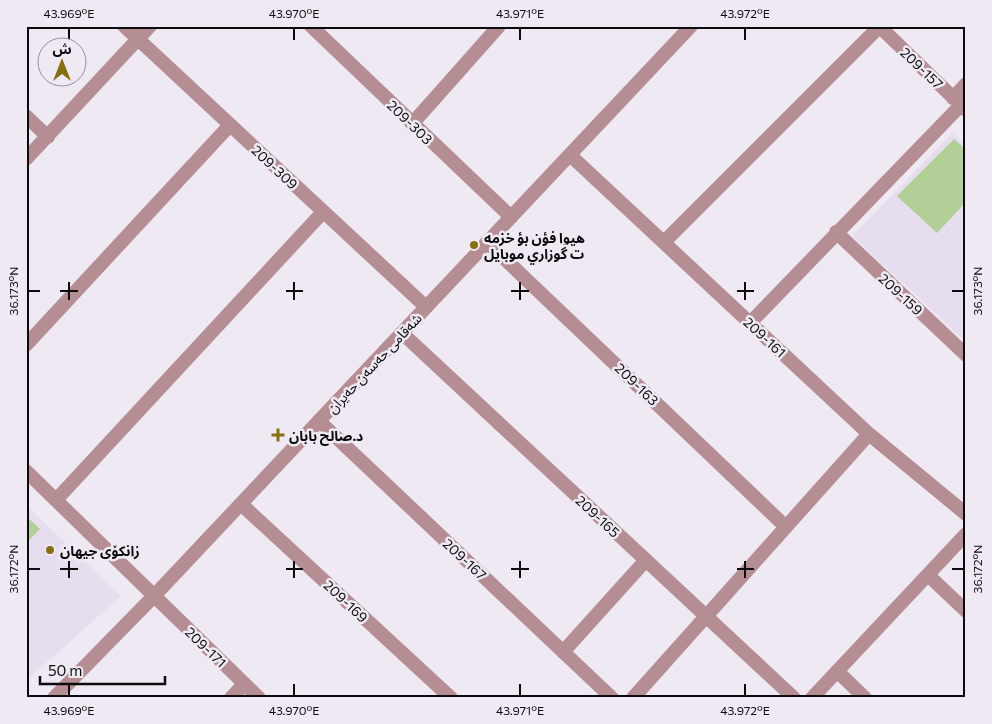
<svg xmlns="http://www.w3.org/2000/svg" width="992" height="724" viewBox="0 0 992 724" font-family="Commissioner,'Noto Sans Arabic',sans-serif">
<rect width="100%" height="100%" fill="#eee9f3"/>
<path fill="#e6deef" d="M952,133L966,145V342L852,236Z
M26,505L121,596L26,681Z"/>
<path fill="#b1cf96" d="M954,139L966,150V202L937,233L897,196Z
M26,516L40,529L26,543Z"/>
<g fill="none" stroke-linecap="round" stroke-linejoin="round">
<path stroke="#b58e94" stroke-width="14" d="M124,26L426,307
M311,26L511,217
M879,26L966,110
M953,98L966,84
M26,116L48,137
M412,124L499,26
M570,155L869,434L966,514
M26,159L150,26
M836,232L966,355
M487,242L786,527
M664,242L880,26
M750,323L961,105
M402,333L794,698
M26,345L230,125
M319,421L612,698
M26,471L259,698
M56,500L323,212
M241,504L451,698
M928,575L966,611
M563,652L646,560
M837,671L865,698
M231,698L244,684
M633,698L869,434
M812,698L966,534"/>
<path stroke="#b58e94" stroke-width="14" d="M54,698L153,597L691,26"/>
</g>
<path fill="none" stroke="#0c0b0e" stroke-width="2" d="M69,28V40M294,28V40M520,28V40M745,28V40M69,282V300M294,282V300M520,282V300M745,282V300M28,291H40M60,291H78M286,291H303M511,291H529M737,291H754M952,291H964M69,561V578M294,561V578M520,561V578M745,561V578M28,569H40M60,569H78M286,569H303M511,569H529M737,569H754M952,569H964M69,684V696M294,684V696M520,684V696M745,684V696"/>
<g fill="#866f0e" stroke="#eee9f3" stroke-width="2">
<circle cx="474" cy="245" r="5"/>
<path d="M275.5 427.5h5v5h5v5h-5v5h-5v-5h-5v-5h5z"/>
<circle cx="50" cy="550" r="5"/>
</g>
<g text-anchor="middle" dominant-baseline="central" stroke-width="5" stroke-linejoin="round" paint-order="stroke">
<g font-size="14" fill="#0c0b0e" stroke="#eee9f3">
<text transform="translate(922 68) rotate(44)">209-157</text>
<text transform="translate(410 122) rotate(44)">209-303</text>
<text transform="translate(275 167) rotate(43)">209-309</text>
<text transform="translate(901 294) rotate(43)">209-159</text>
<text transform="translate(765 337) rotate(43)">209-161</text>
<text transform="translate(374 363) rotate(-47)">شەقامی حەسەن حەیران</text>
<text transform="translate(637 384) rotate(44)">209-163</text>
<text transform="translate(598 516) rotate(43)">209-165</text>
<text transform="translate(465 559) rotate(43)">209-167</text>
<text transform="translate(346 601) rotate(43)">209-169</text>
<text transform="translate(206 647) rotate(44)">209-171</text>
</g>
<g font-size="14" font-weight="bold" fill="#0c0b0e" stroke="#eee9f3" text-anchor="start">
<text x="484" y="237">هيوا فؤن بؤ خزمه<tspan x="484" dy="16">ت گوزاري موبايل</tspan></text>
<text x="289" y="435">د.صالح بابان</text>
<text x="60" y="550">زانکۆی جیھان</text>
</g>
</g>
<rect width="992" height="724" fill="none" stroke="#eee9f3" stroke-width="55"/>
<g transform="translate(62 62)"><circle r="24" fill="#eee9f3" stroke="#949097"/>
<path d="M0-4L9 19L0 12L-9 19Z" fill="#866f0e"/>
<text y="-8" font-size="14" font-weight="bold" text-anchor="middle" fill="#0c0b0e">ش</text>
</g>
<path d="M40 676v8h125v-8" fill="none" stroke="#0c0b0e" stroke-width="2.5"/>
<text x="48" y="676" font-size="15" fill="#0c0b0e" stroke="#eee9f3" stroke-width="4" paint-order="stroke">50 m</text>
<rect x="28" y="28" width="936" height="668" fill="none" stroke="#0c0b0e" stroke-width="2"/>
<g font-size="12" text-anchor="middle" fill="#0c0b0e">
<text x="69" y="18">43.969°E</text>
<text x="294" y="18">43.970°E</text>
<text x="520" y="18">43.971°E</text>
<text x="745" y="18">43.972°E</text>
<text transform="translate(14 291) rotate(-90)" y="4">36.173°N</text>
<text transform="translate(978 291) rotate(-90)" y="4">36.173°N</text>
<text transform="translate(14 569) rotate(-90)" y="4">36.172°N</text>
<text transform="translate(978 569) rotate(-90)" y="4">36.172°N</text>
<text x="69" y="715">43.969°E</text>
<text x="294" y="715">43.970°E</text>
<text x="520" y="715">43.971°E</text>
<text x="745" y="715">43.972°E</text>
</g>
</svg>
